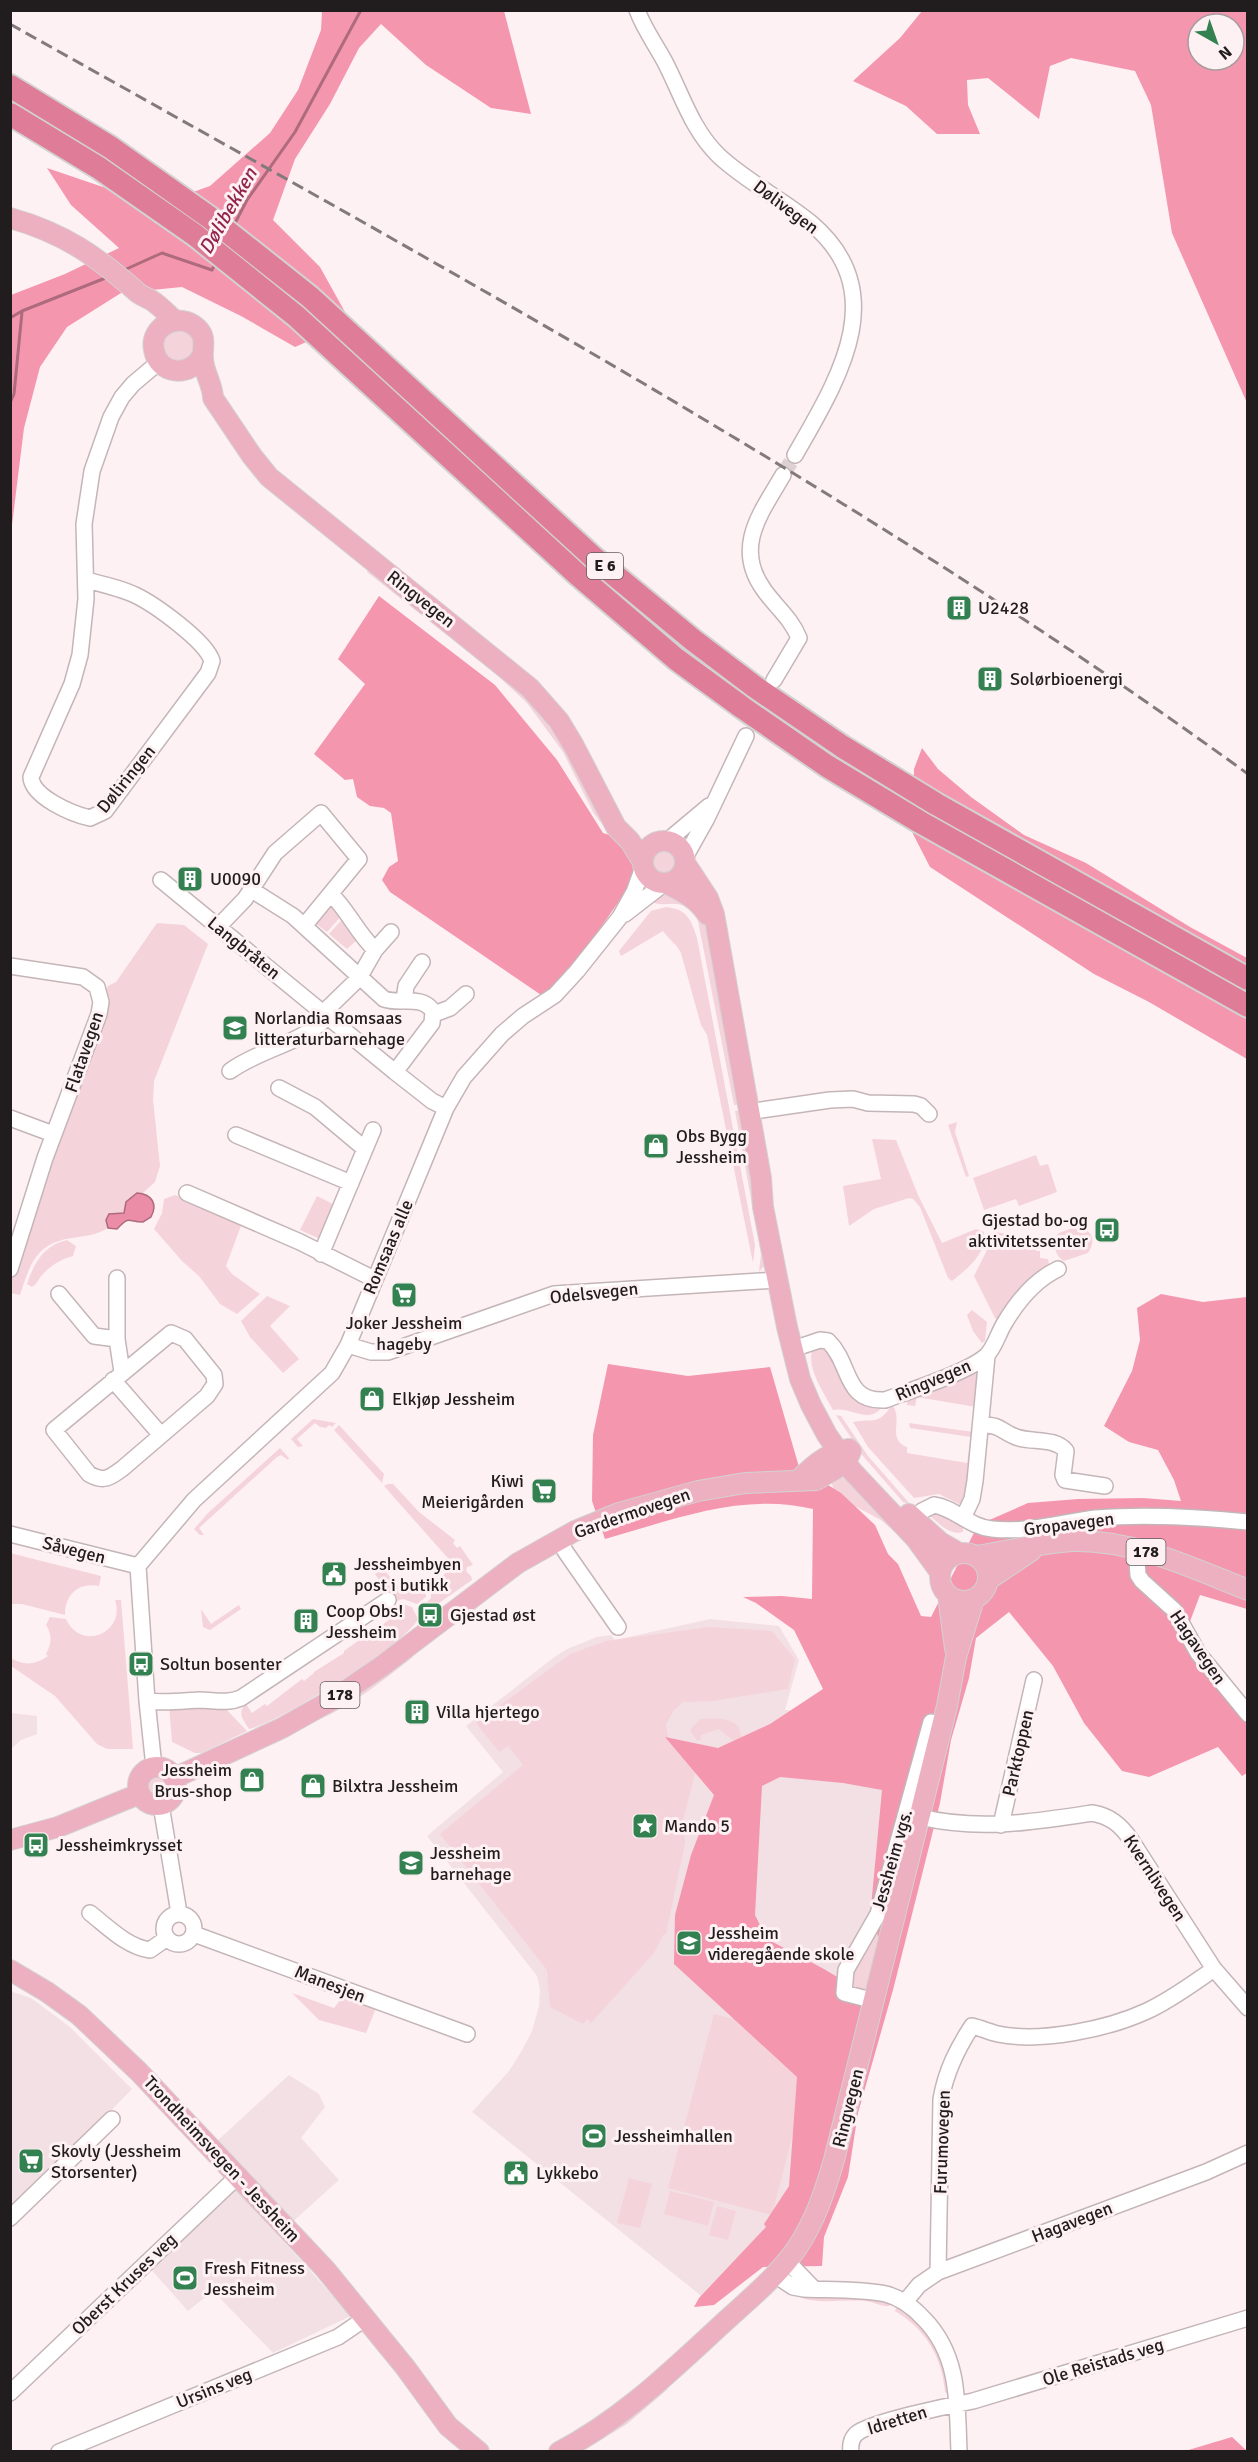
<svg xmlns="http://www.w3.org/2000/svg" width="1258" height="2462" viewBox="0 0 1258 2462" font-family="Signika,sans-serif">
<rect width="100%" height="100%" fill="#fef1f4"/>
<path fill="#f3e0e4" d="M710,1619L779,1626L799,1660L785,1710L927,1715L883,1913L851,1972L784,2211L705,2299L472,2112L509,2071L521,2052L532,2031L539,2006L540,1989L537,1976L427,1836L503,1772L466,1726L553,1658L567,1649L597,1637L611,1635L615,1640Z
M11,1713L37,1716V1734L21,1740L11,1749Z
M10,1991L31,1998L70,2027L132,2089L11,2213Z
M289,2075L319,2094L325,2107L301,2138L339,2180L278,2235L351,2316L273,2353L213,2291L188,2311L148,2266L246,2171L217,2141Z"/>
<path fill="#f5d3da" d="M164 346a15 15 0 1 1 30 0a15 15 0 1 1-30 0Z
M370,567L505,674L556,730L615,840L594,814L563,752L527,703L496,674L367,572Z
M653 863a12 12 0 1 1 24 0a12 12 0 1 1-24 0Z
M662,895H676L703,917L719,986L740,1103L736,1105H734L698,921C681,891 664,912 649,900Z
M327,902L343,914L327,932L316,924L312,928Z
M666,907C687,909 691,919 697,938L755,1245L753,1263L707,1035L701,1025L681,953C676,943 669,940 663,931L621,956L619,951L651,911Z
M345,916L359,938L347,949L329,934Z
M157,923L184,925L208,944L154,1081L153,1100L160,1166L155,1182L143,1193H137L125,1206L124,1213L119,1215L112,1213L107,1217L106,1223L108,1228C97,1235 85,1236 72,1238C36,1243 30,1264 20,1295L11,1293L10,1278L37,1191L102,997L108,986L116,982Z
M742,1110L767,1262L759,1272L761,1254L735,1111Z
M957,1122L955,1132L969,1176L966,1177L948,1125Z
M872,1139L896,1140L918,1195L942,1243L976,1229L984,1232C987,1254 967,1269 952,1281L948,1278L920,1207L913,1199L909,1198L874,1209L849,1226L843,1186L881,1179Z
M1036,1155L1040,1166L1048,1164L1057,1192L1019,1206L1016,1199L984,1210L973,1178Z
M175,1195L242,1223L226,1266L232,1274L260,1294L237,1314L220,1304L199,1276L182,1261L154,1229L162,1213L164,1199Z
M317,1196L335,1205L320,1239L300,1230Z
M1075,1227C1092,1228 1097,1240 1088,1253L1064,1261C1056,1257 1053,1246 1055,1237L1059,1233Z
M996,1232L1035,1240L1036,1251H1040V1258L1048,1259L1049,1264L998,1320L995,1318L974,1276Z
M67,1240L76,1246L73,1256C61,1259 50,1266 42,1275C38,1280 37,1284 32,1287L27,1284C34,1263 44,1245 67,1240Z
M267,1296L290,1306L270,1326L299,1359L283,1373L250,1337L241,1321Z
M972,1310L987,1322L985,1341L982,1343L973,1331L967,1315Z
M822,1346L830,1349C843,1382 842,1402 882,1407C869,1425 850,1406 833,1410C825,1394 807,1370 812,1351Z
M979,1366L976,1407L917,1397L915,1406L907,1405V1399Z
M892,1405C904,1419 886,1439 907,1447V1453L967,1463L971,1437L910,1428L909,1423L973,1432L976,1429L965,1501L959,1504L939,1494L914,1498L868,1447L853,1422C874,1418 878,1426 892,1405Z
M836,1415L841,1416L868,1456L910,1504L903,1502L863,1456Z
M313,1419L336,1423L332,1427L329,1425L326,1428L320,1427L315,1423L297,1439L303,1446L298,1447L291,1439Z
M339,1425L384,1474L382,1483L334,1430Z
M280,1448L289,1458L288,1460L281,1455L277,1457L199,1528L204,1535H200L194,1529L208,1513Z
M837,1476L852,1481L907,1543L881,1520L836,1496L830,1478Z
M388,1484H393L419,1512L455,1540L453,1543L457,1548L460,1546L473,1565L467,1567L466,1571L471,1576L472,1580L422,1615L420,1609L431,1598V1587L454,1565L384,1486Z
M931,1512L945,1515L963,1527V1532C949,1536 937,1522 927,1513Z
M10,1553L101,1576L99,1586C79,1582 65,1594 65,1615L22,1604H11Z
M382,1568L404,1592L410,1587L420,1592L426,1590V1597L417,1604L403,1599L394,1602L375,1574Z
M115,1600H121L133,1749H107L97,1744L55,1696L11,1666V1658C24,1666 35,1665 48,1656L46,1654C51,1645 53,1635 46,1625L50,1617L66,1619C81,1652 126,1633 115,1600Z
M403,1604L412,1607L418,1619C405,1645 279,1723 249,1729C244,1721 236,1713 246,1704L252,1713L265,1704L267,1706L302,1679L304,1681L314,1673V1672L344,1653V1651L362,1638L364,1640L375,1633L374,1631L401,1611L398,1607Z
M239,1605L241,1609L210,1630L203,1627L201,1609L211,1624Z
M709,1627L772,1631L795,1659L788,1689L712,1701L683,1702L674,1710L666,1724L668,1737L674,1746L699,1759L683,1820L685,1843L666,1934L663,1935L654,1953L591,2023L587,2019L583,2024L550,2007L547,1970L440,1834L523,1765L508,1746L499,1752L476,1723L570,1654L606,1641Z
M408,1655L413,1657C381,1682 346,1711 307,1724Z
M169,1706L224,1707L247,1731L202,1753H195L172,1742Z
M700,1719C717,1718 742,1716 741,1739L734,1741L719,1729L701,1735V1739L697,1741L690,1730Z
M148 1786a9 9 0 1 1 18 0a9 9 0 1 1-18 0Z
M884,1920L868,1990L855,1988L851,1984V1974Z
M292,1993L334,2008L343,1996L376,2008L366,2033L319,2020Z
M714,2014L817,2041L772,2215L668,2188Z
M629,2178L652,2184L640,2228L617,2223Z
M670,2191L714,2202L708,2226L664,2214Z
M717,2206L736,2211L728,2240L709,2235Z
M793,2294L864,2297L892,2302L889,2306C882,2307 874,2302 866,2301C844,2299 813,2306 793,2294Z
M897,2306L919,2321L944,2360L949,2391L947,2393L945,2392C942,2356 925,2329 895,2311Z
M665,2387L668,2389L627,2424L583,2451L582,2448Z"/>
<path fill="#f596af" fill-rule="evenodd" d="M322,11H504L531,114L491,108L426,65L381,24L359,48L330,104L295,159L273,220L320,267L345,312L329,332L295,347L241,316L182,287L121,293L67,327L40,367L24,428L11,533V295L65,274L119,248L71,205L47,168L103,187L165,202L210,186L270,133L298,90L321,30Z
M922,11H1247V403L1172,233L1151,105L1135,71L1071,58L1050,66L1039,119L988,78L967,80L968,105L980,134H937L906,106L853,81L900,38ZM1198,24H1234V60H1198Z
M379,596L495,685L557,760L603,833L655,849L550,1001L390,892L382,880L389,867L398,861L391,813L384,808L370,806L357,797L353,779L345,780L314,754L365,684L338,659Z
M922,748L938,769L971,797L1024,835L1086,863L1190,927L1247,958V1059L1149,1002L1094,974L930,867L913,834L914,769Z
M1161,1294L1203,1302L1247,1297V1609L1200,1595L1189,1624L1223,1677L1247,1703V1773L1242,1776L1218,1747L1149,1777L1122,1771L1084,1723L1053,1666L1009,1612L976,1638L969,1678L951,1740L940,1803L893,1990L858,2113L848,2177L824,2237L822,2266L763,2267L714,2305L694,2307L699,2298L766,2227L764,2224L789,2186L797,2077L674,1964L675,1915L691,1855L714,1795L665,1737L718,1748L770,1724L823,1689L794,1630L756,1603L743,1597L782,1596L812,1599L813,1509C742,1492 673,1520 605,1539L592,1501L593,1435L608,1364L688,1376L770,1367L799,1467L841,1493L875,1525L888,1554L898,1564L921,1616L931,1617L978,1525L1028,1503L1078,1499L1143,1498L1181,1501L1174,1480L1158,1450L1129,1442L1104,1426L1132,1371L1140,1340L1137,1308ZM780,1777L843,1783L882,1790L871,1907L886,1970L872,1998L824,1969L767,1939L755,1915L762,1786Z
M1232,2437L1247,2451H1185Z"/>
<path fill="#eb8da6" stroke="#ae6b7d" stroke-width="1.5" d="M137,1193C152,1194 158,1204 151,1217L143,1222C127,1222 130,1215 117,1229L108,1228L106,1220L109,1214L124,1213L126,1202Z"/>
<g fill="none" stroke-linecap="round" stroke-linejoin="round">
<path stroke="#ae6b7d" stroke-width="3" d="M233,227L247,200L295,132L361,10
M122,271L162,253L212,270L216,262
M10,318L22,311L108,277
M10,403L14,394L22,312"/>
<path stroke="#ddd1d4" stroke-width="15" stroke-dasharray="15 8" stroke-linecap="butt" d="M783,475L795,455"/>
<g stroke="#c4b5b8" stroke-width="18">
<path id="minor" d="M637,10C644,29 656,45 665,62C682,95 692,130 719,156C747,182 782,199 811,223C894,293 837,381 795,455
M86,580C102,584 120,588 135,595C154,604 206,641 212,661L208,673L105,811L90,818C72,814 32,797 31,777L72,684L80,655L86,599L84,524L92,471L111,417L122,397L133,384L159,362
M774,680L799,638C791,618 776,607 764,590C733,547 761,513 783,475
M666,842L709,806
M684,859L707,818L746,736
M161,880L395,1072L432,1101L446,1108
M252,890L293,916L384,999C400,1005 421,994 433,1011L432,1023L395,1072
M331,894C349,912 356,931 375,950
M625,914L665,883
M218,927L245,899L275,853L321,813L359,859L304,926
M10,966L83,977L97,987L101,1002L99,1014L45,1158L10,1269
M404,1001L406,986L422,962
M323,1013L359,978L375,950L391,932
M434,1014L450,1008L466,994
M230,1071C260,1049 301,1044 327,1017
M279,1088L315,1107L365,1149
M748,1112L830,1100L853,1099L868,1103L914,1104L921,1106L929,1114
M10,1118L53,1134
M236,1135L351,1183
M187,1193L300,1242L374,1279
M321,1254L373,1130
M117,1278V1339L122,1372
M59,1294L94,1336L117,1339
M171,1333L185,1339L214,1375L215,1384L207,1396L123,1468C111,1477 104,1483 89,1474L54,1430Z
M348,1345L371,1352H388L554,1294L777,1280
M793,1349L820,1340L828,1341C852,1364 843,1402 885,1400C909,1391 968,1372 986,1356C994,1349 998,1334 1004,1324C1017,1302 1035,1280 1058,1269
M113,1380L161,1435
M982,1425C1002,1425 1000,1431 1016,1437C1032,1443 1055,1437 1066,1451L1063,1475L1065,1480L1105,1486
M963,1518L972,1499L975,1481L987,1356
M908,1524L922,1511L934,1505C955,1508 969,1527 992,1529C1027,1533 1062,1522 1096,1518C1147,1514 1198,1517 1248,1522
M10,1534L138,1566
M559,1539L565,1551L618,1627
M1141,1551L1137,1561L1138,1575L1142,1581L1174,1610L1198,1653L1248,1714
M138,1566L194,1500L332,1373L348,1345L446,1108L464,1077L502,1034L523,1016L555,995L577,971L620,917L634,892L643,867
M138,1566L147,1701L154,1767
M147,1701C165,1703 181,1701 199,1700C214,1700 227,1704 241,1698L388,1600
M161,1805L179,1913
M920,1817C979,1831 1034,1822 1092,1813C1110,1816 1121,1825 1131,1840L1214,1969L1248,2008
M1001,1825L1034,1680
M90,1913C108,1927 127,1947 150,1950L167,1938
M164 1929a15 15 0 1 1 30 0a15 15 0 1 1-30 0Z
M194,1934L467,2034
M875,2001L844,1993L846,1970L878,1914L931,1722L943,1725
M10,2218L112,2119
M787,2261L814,2289
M938,2272L941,2099C946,2071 957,2049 972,2026C981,2028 989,2032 998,2034C1041,2043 1108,2029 1147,2011C1171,2000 1192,1984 1214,1969
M775,2275L793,2287L804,2289C828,2290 863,2289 886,2294C901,2298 913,2307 924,2319C960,2356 957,2403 959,2452
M905,2302L919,2285L938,2272L1206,2172L1248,2153
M10,2393L239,2175
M59,2452L338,2337L366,2318
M851,2452C850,2445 851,2439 856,2434C869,2422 952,2405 973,2401L1248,2318"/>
</g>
<g stroke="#d3d2d2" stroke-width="22">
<path id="major" d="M10,218C64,233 98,257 138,293C143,297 149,298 154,302C162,308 169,315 175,321
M202,356C191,377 159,376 154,350C149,326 180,311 197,328C207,337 202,347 203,358C203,372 213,384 213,398L252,456L269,477L530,688L559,721L574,746L616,827L630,841L643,862
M643 862a21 21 0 1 1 42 0a21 21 0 1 1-42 0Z
M685,863L708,898L714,914L761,1178L763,1207L787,1327L800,1379L811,1405L827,1435L852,1471L916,1539L940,1572
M665,883C683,891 697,899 708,915
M799,1480C812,1466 830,1451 849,1449
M909,1514L940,1542L959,1553
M940 1577a24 24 0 1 1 48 0a24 24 0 1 1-48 0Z
M977,1556C1008,1551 1040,1543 1072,1541C1133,1539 1192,1568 1248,1590
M989,1579L1031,1551
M948,1595L955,1648
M138 1786a19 19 0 1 1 38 0a19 19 0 1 1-38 0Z
M174,1778L282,1728L332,1700L382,1666L518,1563L575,1531L619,1513L698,1491L745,1483L816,1480L846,1463L851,1451
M10,1840L58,1827L139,1794
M10,1970L47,1992L79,2015L139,2072L325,2269L405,2367L448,2426L479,2452
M559,2452C622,2419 669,2373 720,2326C747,2301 776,2278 797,2248C815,2221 825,2191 834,2160L947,1706L956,1657L974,1599"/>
</g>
<g stroke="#d3d2d2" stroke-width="26">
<path id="highway" d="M10,86L110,147L209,217L310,297L594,558L693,640L755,687L843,747L936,804L1248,979
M10,114L99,168L195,235L296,316L578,575L676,659L743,708L827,766L920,822L1248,1006"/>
</g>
<use href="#minor" stroke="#fff" stroke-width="15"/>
<use href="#major" stroke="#ecb0c1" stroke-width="20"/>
<use href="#highway" stroke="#df7c97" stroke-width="22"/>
<path stroke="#837a7c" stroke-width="3" stroke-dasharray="12 6" stroke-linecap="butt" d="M10,24C431,261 856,490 1248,774"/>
</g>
<defs>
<g id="building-square" transform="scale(1.35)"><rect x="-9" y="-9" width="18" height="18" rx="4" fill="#338150" stroke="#fef1f4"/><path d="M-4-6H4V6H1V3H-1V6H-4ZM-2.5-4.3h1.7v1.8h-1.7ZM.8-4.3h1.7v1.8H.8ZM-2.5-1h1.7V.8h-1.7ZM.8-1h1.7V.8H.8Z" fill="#fff"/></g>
<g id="school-square" transform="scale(1.35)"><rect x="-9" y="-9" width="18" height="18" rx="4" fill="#338150" stroke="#fef1f4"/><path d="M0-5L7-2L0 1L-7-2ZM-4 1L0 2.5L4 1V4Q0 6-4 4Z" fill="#fff"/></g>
<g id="shop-square" transform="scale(1.35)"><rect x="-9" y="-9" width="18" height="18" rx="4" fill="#338150" stroke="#fef1f4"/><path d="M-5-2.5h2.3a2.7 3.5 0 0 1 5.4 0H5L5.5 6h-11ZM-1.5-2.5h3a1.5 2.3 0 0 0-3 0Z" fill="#fff"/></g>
<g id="bus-square" transform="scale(1.35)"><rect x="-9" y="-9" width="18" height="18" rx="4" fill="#338150" stroke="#fef1f4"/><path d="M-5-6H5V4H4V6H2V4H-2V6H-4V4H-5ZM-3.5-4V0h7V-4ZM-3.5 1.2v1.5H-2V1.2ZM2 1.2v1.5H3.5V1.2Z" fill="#fff"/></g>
<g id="supermarket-square" transform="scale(1.35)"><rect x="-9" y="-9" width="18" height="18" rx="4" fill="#338150" stroke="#fef1f4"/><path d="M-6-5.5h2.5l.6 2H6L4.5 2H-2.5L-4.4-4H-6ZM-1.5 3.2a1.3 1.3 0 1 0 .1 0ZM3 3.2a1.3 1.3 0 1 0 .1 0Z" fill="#fff"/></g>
<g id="civic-square" transform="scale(1.35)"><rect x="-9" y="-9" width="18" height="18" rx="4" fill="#338150" stroke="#fef1f4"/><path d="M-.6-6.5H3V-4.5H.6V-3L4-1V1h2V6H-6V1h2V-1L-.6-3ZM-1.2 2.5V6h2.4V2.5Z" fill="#fff"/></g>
<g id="sight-square" transform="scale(1.35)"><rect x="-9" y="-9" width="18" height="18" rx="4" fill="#338150" stroke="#fef1f4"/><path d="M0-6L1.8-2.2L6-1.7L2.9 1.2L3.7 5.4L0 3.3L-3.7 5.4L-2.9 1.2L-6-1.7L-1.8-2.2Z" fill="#fff"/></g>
<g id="stadium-square" transform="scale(1.35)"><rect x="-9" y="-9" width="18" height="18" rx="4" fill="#338150" stroke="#fef1f4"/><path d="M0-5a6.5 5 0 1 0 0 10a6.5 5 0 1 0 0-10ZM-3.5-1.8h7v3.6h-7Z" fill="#fff"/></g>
</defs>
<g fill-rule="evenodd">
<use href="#building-square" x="959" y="608"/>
<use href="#building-square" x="990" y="679"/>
<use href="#building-square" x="190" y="879"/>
<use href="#school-square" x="235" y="1028"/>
<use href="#shop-square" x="656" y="1146"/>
<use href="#bus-square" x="1107" y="1230"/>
<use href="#supermarket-square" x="404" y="1295"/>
<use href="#shop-square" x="372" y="1399"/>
<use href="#supermarket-square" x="544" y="1491"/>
<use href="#civic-square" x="334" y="1574"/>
<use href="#bus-square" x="430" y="1615"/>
<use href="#building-square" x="306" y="1621"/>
<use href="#bus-square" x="141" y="1664"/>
<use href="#building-square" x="417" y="1712"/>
<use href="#shop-square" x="252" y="1780"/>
<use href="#shop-square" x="313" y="1786"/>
<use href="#sight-square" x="645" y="1826"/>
<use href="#bus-square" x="36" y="1845"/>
<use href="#school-square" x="411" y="1863"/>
<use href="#school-square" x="689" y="1943"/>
<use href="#stadium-square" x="594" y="2136"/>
<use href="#supermarket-square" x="31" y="2161"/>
<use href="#civic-square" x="516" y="2173"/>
<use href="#stadium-square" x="185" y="2278"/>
</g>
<g text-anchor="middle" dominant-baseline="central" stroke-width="6" stroke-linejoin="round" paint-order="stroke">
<g fill="#fef1f4" stroke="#635c5e" stroke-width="1.5">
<rect x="587" y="553" width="36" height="26" rx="4.5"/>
<rect x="1126.5" y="1539" width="39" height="26" rx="4.5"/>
<rect x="320.5" y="1682" width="39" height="26" rx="4.5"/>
</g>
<g font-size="16" font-weight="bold" fill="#211c1d">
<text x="605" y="566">E 6</text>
<text x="1146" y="1552">178</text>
<text x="340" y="1695">178</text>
</g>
<g font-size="18" fill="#211c1d" stroke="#fef1f4">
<text transform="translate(786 207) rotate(37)">Dølivegen</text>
<text transform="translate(421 599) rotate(38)">Ringvegen</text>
<text transform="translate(126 779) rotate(-51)">Døliringen</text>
<text transform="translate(244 948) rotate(39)">Langbråten</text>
<text transform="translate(84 1052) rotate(-71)">Flatavegen</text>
<text transform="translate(388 1247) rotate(-67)">Romsaas alle</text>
<text transform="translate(594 1293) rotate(-6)">Odelsvegen</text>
<text transform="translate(933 1380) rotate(-23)">Ringvegen</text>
<text transform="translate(632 1513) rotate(-19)">Gardermovegen</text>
<text transform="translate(1069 1524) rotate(-7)">Gropavegen</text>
<text transform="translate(74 1550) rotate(14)">Såvegen</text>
<text transform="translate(1198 1647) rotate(56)">Hagavegen</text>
<text transform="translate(1018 1753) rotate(-77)">Parktoppen</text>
<text transform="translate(892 1860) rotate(-74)">Jessheim vgs.</text>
<text transform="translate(1155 1878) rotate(57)">Kvernlivegen</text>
<text transform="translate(330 1984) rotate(21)">Manesjen</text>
<text transform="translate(848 2108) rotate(-76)">Ringvegen</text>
<text transform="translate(942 2142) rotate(-88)">Furumovegen</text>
<text transform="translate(222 2159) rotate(47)">Trondheimsvegen - Jessheim</text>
<text transform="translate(1072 2222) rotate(-21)">Hagavegen</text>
<text transform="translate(124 2284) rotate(-44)">Oberst Kruses veg</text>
<text transform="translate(1103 2362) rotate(-17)">Ole Reistads veg</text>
<text transform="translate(214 2388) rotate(-22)">Ursins veg</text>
<text transform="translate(897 2420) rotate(-17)">Idretten</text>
</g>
<g font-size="18" fill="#211c1d" stroke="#fef1f4" text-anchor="start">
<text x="978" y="608">U2428</text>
<text x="1010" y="679">Solørbioenergi</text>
<text x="210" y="879">U0090</text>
<text x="254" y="1018">Norlandia Romsaas<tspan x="254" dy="21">litteraturbarnehage</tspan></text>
<text x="676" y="1136">Obs Bygg<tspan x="676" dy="21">Jessheim</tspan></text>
<text x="1088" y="1220" text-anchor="end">Gjestad bo-og<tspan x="1088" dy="21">aktivitetssenter</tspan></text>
<text x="404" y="1323" text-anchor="middle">Joker Jessheim<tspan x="404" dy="21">hageby</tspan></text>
<text x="392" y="1399">Elkjøp Jessheim</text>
<text x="524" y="1481" text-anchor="end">Kiwi<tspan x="524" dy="21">Meierigården</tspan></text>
<text x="354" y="1564">Jessheimbyen<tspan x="354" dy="21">post i butikk</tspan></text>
<text x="326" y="1611">Coop Obs!<tspan x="326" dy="21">Jessheim</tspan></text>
<text x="450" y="1615">Gjestad øst</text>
<text x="160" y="1664">Soltun bosenter</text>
<text x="436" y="1712">Villa hjertego</text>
<text x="232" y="1770" text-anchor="end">Jessheim<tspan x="232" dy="21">Brus-shop</tspan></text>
<text x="332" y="1786">Bilxtra Jessheim</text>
<text x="664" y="1826">Mando 5</text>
<text x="56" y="1845">Jessheimkrysset</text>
<text x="430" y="1853">Jessheim<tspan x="430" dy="21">barnehage</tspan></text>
<text x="708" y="1933">Jessheim<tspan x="708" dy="21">videregående skole</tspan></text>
<text x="614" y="2136">Jessheimhallen</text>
<text x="51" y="2151">Skovly (Jessheim<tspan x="51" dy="21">Storsenter)</tspan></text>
<text x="536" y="2173">Lykkebo</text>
<text x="204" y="2268">Fresh Fitness<tspan x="204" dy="21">Jessheim</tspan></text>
</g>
<g font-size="20" font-style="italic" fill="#92244c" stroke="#fef1f4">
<text transform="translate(228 211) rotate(-60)">Dølibekken</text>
</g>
</g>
<rect width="1258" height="2462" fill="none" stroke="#211c1d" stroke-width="24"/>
<g transform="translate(1216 42) rotate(140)"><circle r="28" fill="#fef1f4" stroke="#a69c9e" stroke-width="1.5"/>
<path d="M0-4.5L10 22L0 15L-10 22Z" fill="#338150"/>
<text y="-9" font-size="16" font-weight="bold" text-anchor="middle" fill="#211c1d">N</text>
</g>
</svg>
